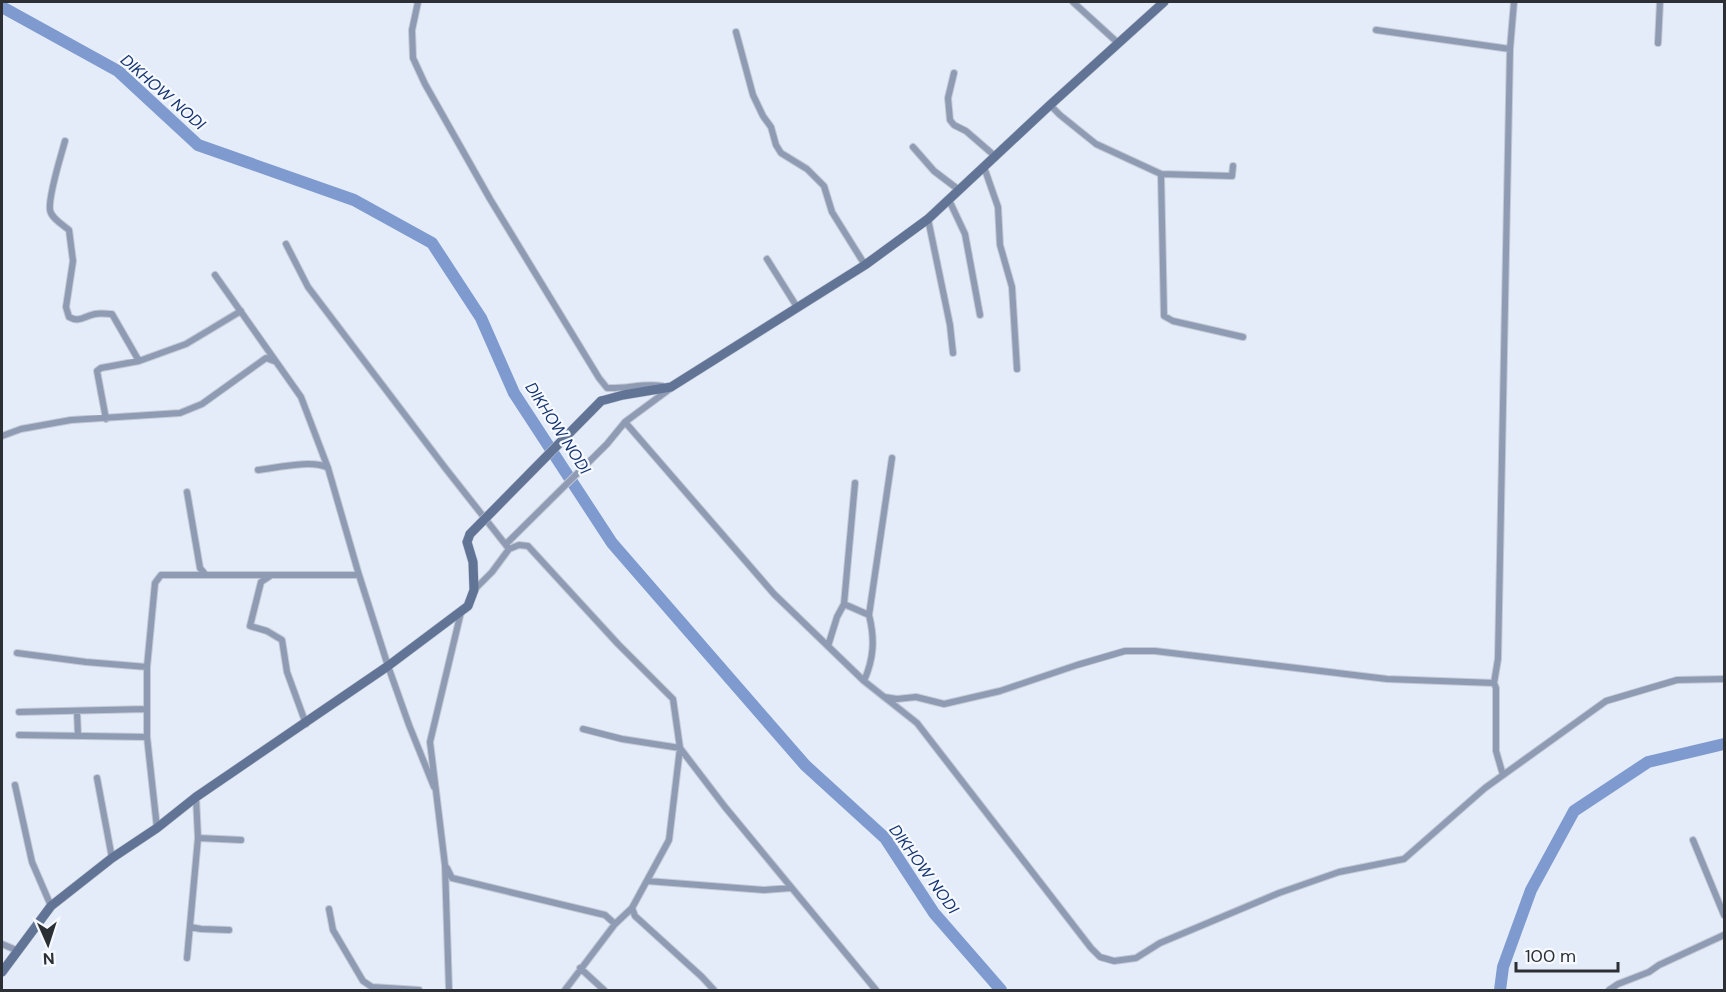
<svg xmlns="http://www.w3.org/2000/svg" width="1726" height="992" viewBox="0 0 1726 992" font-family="'DM Sans',sans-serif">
<rect width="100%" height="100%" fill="#e4ecfa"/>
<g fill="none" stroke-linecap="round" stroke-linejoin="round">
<path stroke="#7e9ace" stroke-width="12" d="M2,7L118,71L198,145L354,200L432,243L481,318L514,393L612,543L805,765L885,838L934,913L1001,990
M1500,990L1503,967L1531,890L1574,811L1648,762L1724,744"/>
<g stroke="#c3cad6" stroke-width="8">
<path id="minor" d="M418,2L412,30L413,58L425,84L490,199L599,378L607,388C626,389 643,383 662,386
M1073,2L1118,43
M1376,30L1510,49
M736,32L753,95L763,116L771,127L776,145L781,153L807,169L824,186L832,212L865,265
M1658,43L1660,2
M954,73L948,98L950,120L954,125L966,131L996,157
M1050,105L1060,115L1096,144L1161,174L1164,316L1173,321L1243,337
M65,141C61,156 48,196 50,210C51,218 63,225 69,230L73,261L66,307L69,317C80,323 84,316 95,314C100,313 107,314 112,314L139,361
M913,147L934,171L959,190
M984,167L998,207L1000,245L1012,287L1017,369
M1161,174L1232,176L1233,166
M949,200L965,234L980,315
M928,219L950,325L953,353
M286,244L308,287L446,469L509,549
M767,259L797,307
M215,275L301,397L328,468L359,575L388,666L409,725L434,787
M671,388L625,422L774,594L864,681L917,723L1091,948L1100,957L1114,961L1136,958L1160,943L1279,893L1339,872L1404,859L1485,788L1606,701L1677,680L1724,679
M106,419L97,371L101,368L139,361L186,344L241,311
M2,436L21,429L71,420L180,413L202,404L266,358L274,361
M258,470C276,468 313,459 328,468
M855,483L844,604L869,615C875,639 874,658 864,681
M187,492L200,568L205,574
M506,544L607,444L625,422
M270,576L261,582L250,626L267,631L282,640L287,672L306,724
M474,590L492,572L509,549L519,545L528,546L618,644L673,699L680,748L725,807L876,990
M869,615L892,458
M828,646L837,617L844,604
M17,653L86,662L147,667
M884,697L897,699L916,697L944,704L1000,691L1077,665L1125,651H1155L1387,679L1494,683
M77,711L78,736
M19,712L147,709
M19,735L147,737
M1503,775L1496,751V688L1494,683L1498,659L1510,49L1514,2
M97,778L112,858
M15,785L32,862L51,906
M157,828L147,737V667L155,583L161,575H359
M198,838L241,840
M1693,840L1724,915
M447,868L452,878L605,915L615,924
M647,881L764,890L791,888
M632,908L635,916L702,977L714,990
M329,909L333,930L363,981L372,987L419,990
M190,927L201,929L229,930
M2,944L16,950
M187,958L198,838L196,797
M580,968L604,990
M449,990L445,865L430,742L461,612
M565,990L615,924L632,908L669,840L680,748L622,739L583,729
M1609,990L1618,984L1649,972L1659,965L1724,935"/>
</g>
<g stroke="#c3cad6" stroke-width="10">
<path id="secondary" d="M601,401L623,395L671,387L865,265L928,219L1050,105L1164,2
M2,972L51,906L112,858L157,828L196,797L388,666L468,606L474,590L473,562L467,542L470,534"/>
</g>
<use href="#minor" stroke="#8e9bb3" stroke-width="6"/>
<use href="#secondary" stroke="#627496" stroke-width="9"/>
<g stroke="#c3cad6" stroke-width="10" stroke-linecap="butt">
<path id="secondary-bridge" d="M470,534L601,401"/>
</g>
<use href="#secondary-bridge" stroke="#627496" stroke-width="9"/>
</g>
<g text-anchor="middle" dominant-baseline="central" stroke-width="4.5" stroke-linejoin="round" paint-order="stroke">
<g font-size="16" font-style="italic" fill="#143370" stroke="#f6f9ff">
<text transform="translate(163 92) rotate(41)">DIKHOW NODI</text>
<text transform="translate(558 428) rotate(57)">DIKHOW NODI</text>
<text transform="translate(924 869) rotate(54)">DIKHOW NODI</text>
</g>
</g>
<rect width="1726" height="992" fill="none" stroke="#2c2f34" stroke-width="6"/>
<g transform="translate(48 944) rotate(177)" stroke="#f6f9ff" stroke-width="4.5" paint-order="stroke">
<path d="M0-4.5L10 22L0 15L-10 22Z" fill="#2c2f34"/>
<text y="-9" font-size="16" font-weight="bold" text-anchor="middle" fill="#2c2f34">N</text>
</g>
<path d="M1516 962v9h102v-9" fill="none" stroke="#2c2f34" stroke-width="3"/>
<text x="1525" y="962" font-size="18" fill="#2c2f34" stroke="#f6f9ff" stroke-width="4.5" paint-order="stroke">100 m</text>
</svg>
